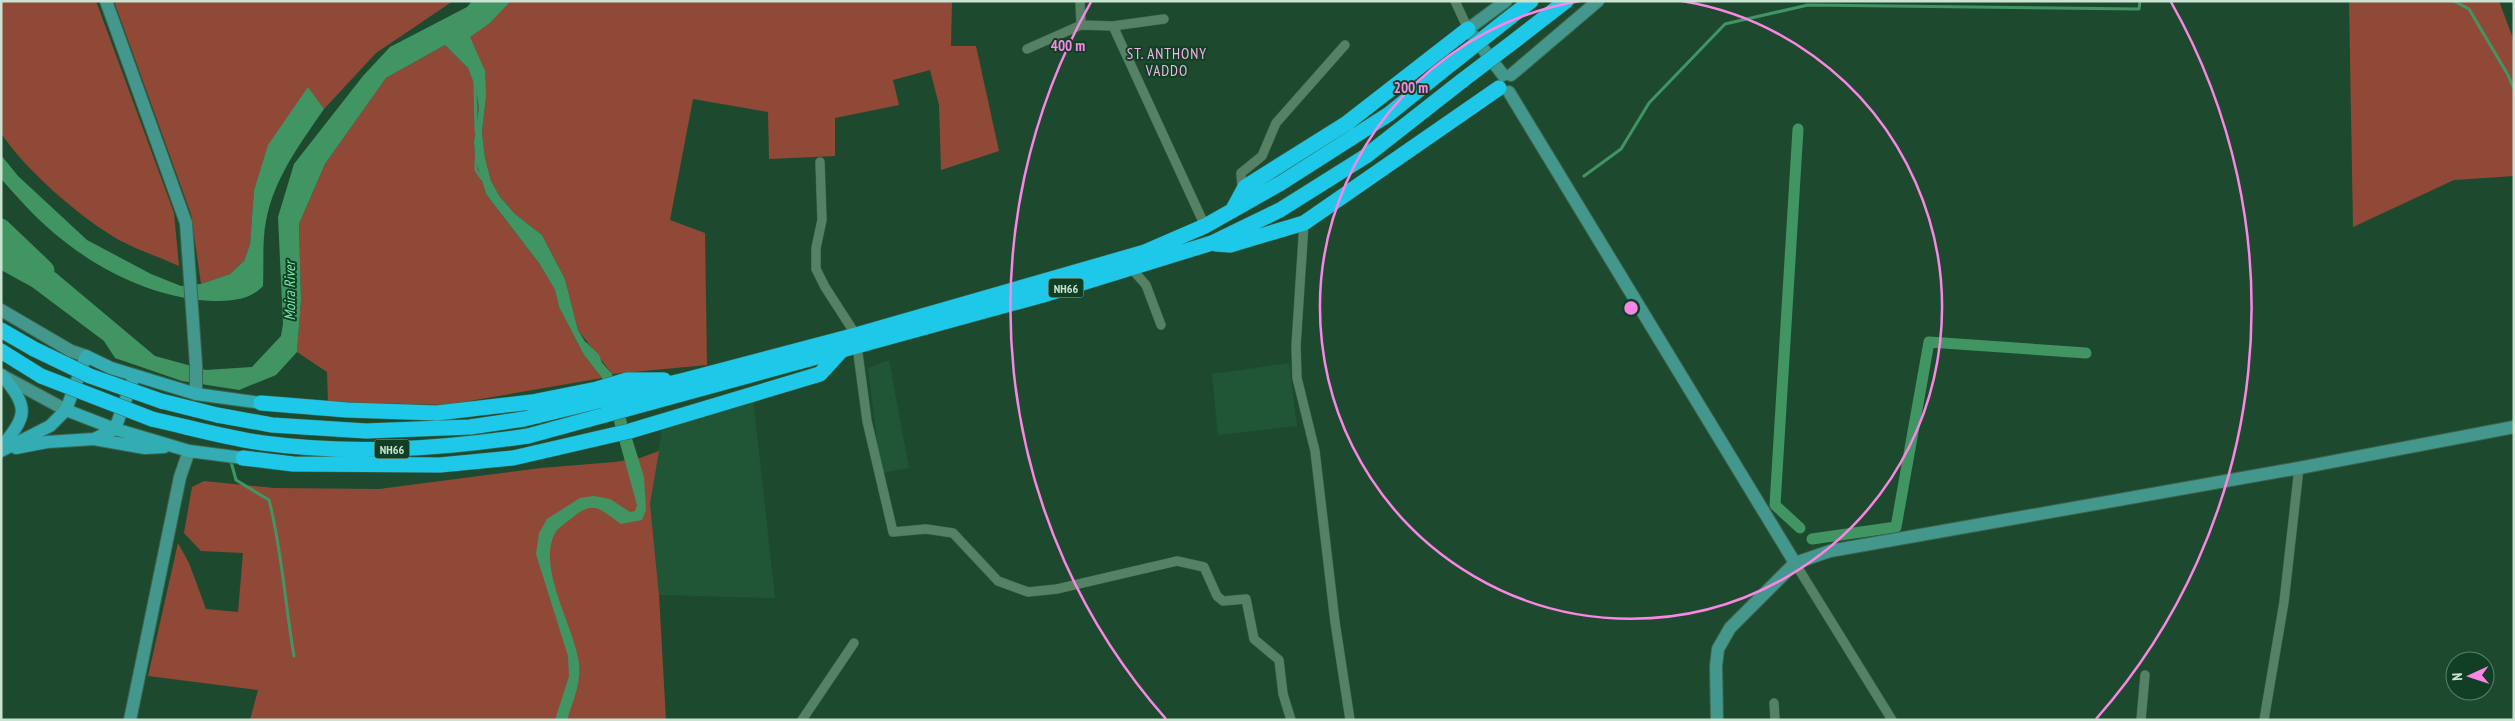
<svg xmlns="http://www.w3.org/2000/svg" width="2515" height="721" viewBox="0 0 2515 721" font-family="'PT Sans Narrow',sans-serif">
<rect width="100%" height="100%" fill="#1d4a2f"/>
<path fill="#205636" d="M889,360L909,468L881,473L868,368Z
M1289,363L1297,426L1218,435L1212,374Z
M753,398L775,598L659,595L650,504L663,423Z"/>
<path fill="#914937" d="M1,1H96L174,213L179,266C159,257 138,250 119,240C81,218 25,170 1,133Z
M114,1H453L376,53L324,109L308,88L268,146L254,190L250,244L244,261L230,274L201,284L191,214Z
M511,1H952L951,46H976L999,151L941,170L939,105L930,70L893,80L899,105L835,118V156L769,159L768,112L693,99L670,220L705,233L707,365L612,374L578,330L565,279L542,235L515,214L500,197L491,181L485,158L482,132L486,97L469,37L490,23Z
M2349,1H2499L2514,41V176L2454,180L2353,227Z
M445,45L468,68L476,89L479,108L474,141L475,158L486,194L539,263L555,290L559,307L584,355L602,378L446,405L328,402L327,372L297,352L301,300L299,224L325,164L386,78Z
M659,451L650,504L659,595L666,720H250L258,690L148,676L178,543L189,563L206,609L238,612L243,553L201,551L184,533L192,487L204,481L275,488L379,489L541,468L615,462L640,458Z"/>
<path fill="#419563" d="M472,1H511L490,23L470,37L485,71L486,97L482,132L485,158L491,181L500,197L515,214L542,235L565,279L578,330L589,348L612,374L644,477L646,510L642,520L621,524C601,510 594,499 572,518C567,522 558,528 555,533C536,568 575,627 579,664C581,684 573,701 567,720H555L569,676L568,656L536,554L539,533L547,519L580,498L594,496L610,499L630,512L635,511L637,505L602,378L584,355L559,307L555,290L539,263L486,194L475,158L474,141L479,108L476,89L468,68L445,45L386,78L325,164L299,224L301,300L297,352L276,375L239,390L182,381L115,358L104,341L32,287L1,270V236L56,273L155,356L206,370L252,367L281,336L283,324L278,217L294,164L363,76L390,47L467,7Z
M308,87L324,109C300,144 274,178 266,221C262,241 264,265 263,286C250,300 232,301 214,301C153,299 91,267 46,226C30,212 16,195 1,179V155L18,176L87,240L151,274L181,286L201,284L230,274L244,261L250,244L254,190L268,145Z"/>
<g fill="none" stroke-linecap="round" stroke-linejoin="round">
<path stroke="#419563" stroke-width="3" d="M2454,1L2469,9L2508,75L2514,89
M475,82L476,131
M476,160V170L482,179
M1584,176L1621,149L1649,103L1725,24L1808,5L2139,9L2140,1
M586,344L598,356L600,362
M230,458L236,480L269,500C282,550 285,604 294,656"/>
<path stroke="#419563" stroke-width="11" d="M1798,129L1775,505L1800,528
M1812,539L1896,527L1929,342L2086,353"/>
<path stroke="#419563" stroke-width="19" d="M1,228L45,270"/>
<g stroke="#3d664f" stroke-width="10">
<path id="street" d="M1080,1L1081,25
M1455,1L1468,29
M1164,19L1113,26L1205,226
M1027,49L1081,25L1113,26
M820,162L822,220L816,248V269L825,287L856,335
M1242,189L1241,173L1262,156L1276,123L1345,45
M1304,223L1296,346L1297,378L1315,451L1335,622L1350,720
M1131,268L1146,285L1161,325
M857,346L867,421L893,532L926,529L953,533L998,581L1028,592L1057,589L1177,561L1204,567L1217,596L1223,601L1246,599L1254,639L1279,660L1283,694L1291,720
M1795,563L1892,720
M1774,703L1775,720
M802,720L854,643
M2141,720L2145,675
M2264,720L2284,602L2299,468"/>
</g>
<g stroke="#3d664f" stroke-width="14">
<path id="secondary" d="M106,1L186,223L196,365V394
M1503,75L1468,29L1506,1
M1511,75L1598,1
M1509,92L1795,563
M1,310L71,351L86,356
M3,376L66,410
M130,720L180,477L189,451
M1717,720L1716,666L1718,649L1730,628L1795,563L1830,551L2299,468L2514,427"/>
</g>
<g stroke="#3d664f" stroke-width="14">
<path id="primary" d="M66,410L115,429L189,451L243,458
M94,439L145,448L164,447
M1,448C27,415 30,409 2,375
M16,448L47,442L94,439L115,429L132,382
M1,451L50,426L66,410L86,356L111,368L196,394L261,403"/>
</g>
<g stroke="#3d664f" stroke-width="16">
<path id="highway" d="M1504,22L1531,1
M1517,39L1566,1
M1232,211L1245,187L1347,123L1468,29
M1216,244L1230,245L1304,223L1499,88
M1,330L34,349
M1,351L41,376
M161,401L217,415L272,425L366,431L470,427L524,419L685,380L856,335L1145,252L1205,226L1281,183L1389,114L1451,64
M261,403L347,410L437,413L532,402L597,389L627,380H664
M152,419C188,427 226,438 263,443C352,455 440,449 528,436L1043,295L1212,243L1280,210L1366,156L1463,80
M243,458L293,464L440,465L513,458L630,431L820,374L842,350"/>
</g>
<use href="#street" stroke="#558265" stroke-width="9"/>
<use href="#secondary" stroke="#44978c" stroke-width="12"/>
<use href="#primary" stroke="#34acb4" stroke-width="12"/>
<use href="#highway" stroke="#1ec8e8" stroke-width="15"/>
<g stroke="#3d664f" stroke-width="16" stroke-linecap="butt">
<path id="highway-bridge" d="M1451,64L1504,22
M1463,80L1517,39
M34,349L90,376L161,401
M41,376L152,419"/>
</g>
<use href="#highway-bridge" stroke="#1ec8e8" stroke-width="15"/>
</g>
<g fill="none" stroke="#fb86e5" stroke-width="2.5">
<path d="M1682 1A311 311 0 1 1 1580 1"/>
<path d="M1166 719A621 621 0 0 1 1091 2M2171 2A621 621 0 0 1 2096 719"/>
</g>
<g text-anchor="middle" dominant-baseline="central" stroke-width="4" stroke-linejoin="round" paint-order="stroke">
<g fill="#113f25" stroke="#93b29e" stroke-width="1">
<rect x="1048.5" y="278.5" width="35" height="19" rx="4"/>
<rect x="374.5" y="439.5" width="35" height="19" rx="4"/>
</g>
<g font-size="12" font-weight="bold" fill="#cbe3d2">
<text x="1066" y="288">NH66</text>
<text x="392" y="449">NH66</text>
</g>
<g font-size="15" letter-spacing="1" fill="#f7b5e7" stroke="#113f25">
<text x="1167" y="53">ST. ANTHONY<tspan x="1167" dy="17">VADDO</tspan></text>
</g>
<g font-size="15" font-style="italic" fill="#7beca7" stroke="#113f25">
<text transform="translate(289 291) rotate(-90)">Moira River</text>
</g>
</g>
<circle cx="1631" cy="308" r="8" fill="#fb86e5" stroke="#113f25" stroke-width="2.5"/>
<g font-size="15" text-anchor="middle" font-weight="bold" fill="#fb86e5" stroke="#113f25" stroke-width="4" stroke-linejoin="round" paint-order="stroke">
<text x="1068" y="51">400 m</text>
<text x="1411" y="93">200 m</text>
</g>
<rect width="2515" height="721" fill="none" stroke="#cbe3d2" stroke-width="5"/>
<g transform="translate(2470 676) rotate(267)"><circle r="24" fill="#113f25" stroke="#5b816a"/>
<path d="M0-4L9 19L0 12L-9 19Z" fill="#fb86e5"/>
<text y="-8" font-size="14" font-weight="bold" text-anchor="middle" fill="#cbe3d2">N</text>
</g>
</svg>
